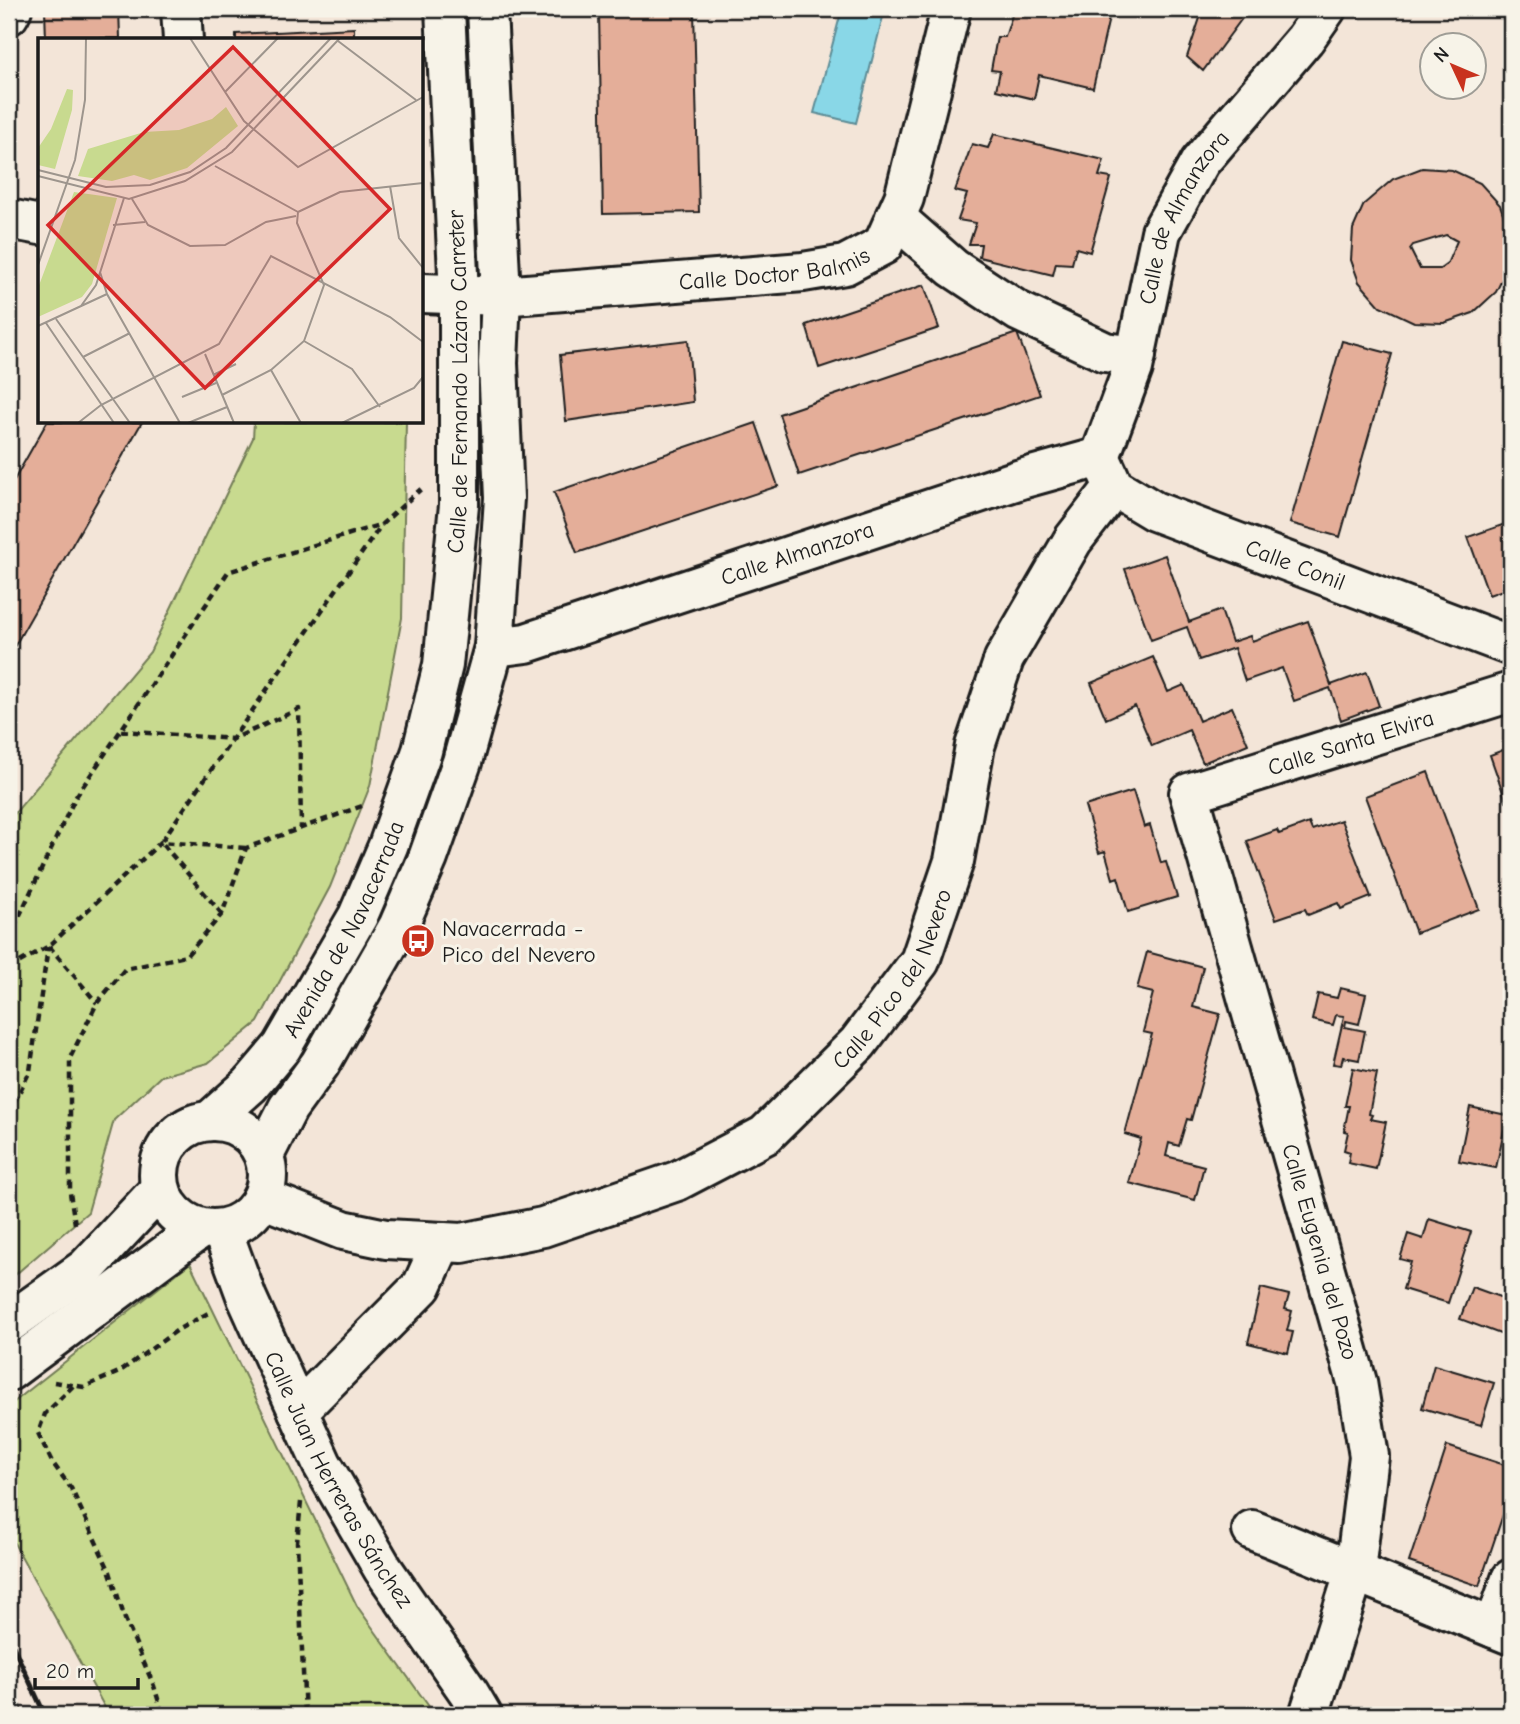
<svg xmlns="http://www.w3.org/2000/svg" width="1520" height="1724" viewBox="0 0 1520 1724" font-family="'Comic Neue',sans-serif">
<rect width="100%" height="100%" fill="#f3e5d8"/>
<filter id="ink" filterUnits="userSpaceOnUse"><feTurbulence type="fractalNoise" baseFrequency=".0143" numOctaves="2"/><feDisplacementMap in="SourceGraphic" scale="14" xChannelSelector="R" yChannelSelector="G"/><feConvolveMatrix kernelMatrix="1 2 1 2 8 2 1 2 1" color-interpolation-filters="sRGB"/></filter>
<g filter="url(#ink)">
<path fill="#c8da8f" stroke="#727b56" stroke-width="2" d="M254,422H406L402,618L370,786L330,887L258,1022L208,1063L161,1076L114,1120L88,1212L9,1280V820L150,652L253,438Z
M190,1263L357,1606L435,1715H109L9,1534V1406Z"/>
<path fill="#89d7e7" stroke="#5d8c96" stroke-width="2" d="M842,9H885L856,123L814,113Z"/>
<path fill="#e4ae99" stroke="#1c1c1c" stroke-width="2" fill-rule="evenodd" d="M45,9H119L120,38L46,40Z
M1014,9H1111L1093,88L1039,75L1034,99L996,90L1000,71L991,70L997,37H1005Z
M1203,9H1249L1203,71L1187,57Z
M694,10L699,212L603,214L599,13Z
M354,28V40H236V34Z
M994,134L1104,160L1099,176L1111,178L1090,252L1076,248L1072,264L1056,263L1053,275L979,257L981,244H969L976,223L958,220L967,194L955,191L972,144L988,148Z
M1422,168L1452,170L1480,183L1500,205L1510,234L1509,265L1496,292L1473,313L1444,323L1414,322L1380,306L1359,282L1351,260L1353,229L1364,204L1393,179ZM1446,235L1457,241L1447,264L1440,269H1420L1410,249L1413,245Z
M924,285L939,328L819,368L806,325Z
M1017,333L1040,395L799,475L779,414Z
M688,340L693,402L566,421L560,355Z
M1342,341L1392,354L1340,537L1290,523Z
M47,422H142L9,656V489Z
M756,423L778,486L577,553L554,492Z
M1511,522V587L1489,595L1468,537Z
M1165,555L1189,622L1221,610L1232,642L1250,636L1252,641L1308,621L1331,685L1367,672L1379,706L1341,720L1330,688L1294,701L1282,668L1245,681L1234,648L1199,660L1187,627L1151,640L1125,569Z
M1153,657L1168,692L1184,685L1199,721L1232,707L1248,744L1203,763L1189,730L1152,746L1135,706L1106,719L1091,683Z
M1511,747V799L1506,801L1490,755Z
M1428,772L1479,909L1416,933L1365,796Z
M1133,791L1144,827L1150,825L1161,863L1166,862L1177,897L1128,912L1118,877L1113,879L1105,851L1099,853L1085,806Z
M1341,820L1371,897L1341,909L1338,903L1308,915L1305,909L1276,919L1247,841L1277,830L1279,834L1309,823L1312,830Z
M1147,952L1203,967L1193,1007L1220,1014L1191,1120L1187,1119L1179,1146L1169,1143L1166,1156L1204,1166L1195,1200L1129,1183L1141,1139L1125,1134L1152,1034L1143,1032L1153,993L1137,989Z
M1340,988L1366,994L1359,1024L1346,1021L1345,1027L1365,1031L1359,1060L1343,1057L1341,1065L1333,1064L1344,1016L1336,1015L1333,1025L1312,1020L1318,994L1337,998Z
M1353,1068L1377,1073L1369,1114L1372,1115L1370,1119L1386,1122L1376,1169L1348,1163L1350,1152L1344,1150L1348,1132L1344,1131L1349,1106H1345Z
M1470,1107L1511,1116V1131L1504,1130L1496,1168L1459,1161Z
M1429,1219L1471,1232L1448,1303L1403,1289L1411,1262L1400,1259L1408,1234L1423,1239Z
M1472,1287L1511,1301V1338L1460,1319Z
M1261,1288L1289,1295L1285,1309L1292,1311L1287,1331L1293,1332L1288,1353L1248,1343Z
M1434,1365L1494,1383L1481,1425L1422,1408Z
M1447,1446L1511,1467V1491L1479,1586L1409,1562Z"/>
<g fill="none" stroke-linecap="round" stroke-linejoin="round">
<g stroke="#1c1c1c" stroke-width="44">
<g id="minor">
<path d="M181,9L183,40"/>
<path d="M9,15L12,9"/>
<path d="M895,217L953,268L1018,311L1105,352L1136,356"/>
<path d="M9,219L40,225"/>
<path id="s1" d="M422,293L501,296L803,272L845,265L883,245L904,198L951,9"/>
<path id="s2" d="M1100,457L1133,368L1161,232L1200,162L1305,39L1326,9"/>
<path id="s3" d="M1104,465L1114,487L1154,511L1511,646"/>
<path id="s4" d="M494,647L526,643L1021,479L1100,457"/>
<path id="s5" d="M212,1119L250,1085L282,1047L358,916L388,846L422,751L443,665L459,505V294L445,9"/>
<circle cx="213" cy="1175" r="54"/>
<path d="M265,1153L288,1108L320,1064L398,927L428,858L462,762L494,647L504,498L498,363L501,296L487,9"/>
<path id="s6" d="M262,1198L343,1230L386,1239L462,1243L543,1227L677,1181L765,1135L858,1043L920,961L954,861L975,746L1004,659L1073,540L1114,487"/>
<path id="s7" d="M222,1230L247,1298L322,1464L383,1569L469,1693L482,1715"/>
<path d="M9,1323L86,1268L159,1190"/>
<path d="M9,1371L200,1229"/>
<path d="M298,1411L422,1286L442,1242"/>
<path d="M1252,1530L1511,1635"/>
<path d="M1494,1628L1511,1579"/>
<path id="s8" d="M1309,1715L1355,1571L1369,1456L1357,1382L1189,793L1511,692"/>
</g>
</g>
<path stroke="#1c1c1c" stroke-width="4.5" stroke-dasharray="7 5" stroke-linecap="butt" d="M121,731L233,739L299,709L301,827
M222,914L161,842L382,524L421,489
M9,938L75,798L228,572L382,524
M49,946L97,1003
M9,968L49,946L161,842L246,848
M9,1113L30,1071L48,947
M75,1224L70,1193V1058L97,1003L125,969L186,956L222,914L246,848L362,806
M54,1382L84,1387L119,1372L179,1329L212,1311
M73,1386L45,1414L38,1433L52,1462L71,1488L110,1572L125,1619L154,1686L163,1715
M301,1502L297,1542L305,1715"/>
<use href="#minor" stroke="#f7f3e8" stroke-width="38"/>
<path stroke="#1c1c1c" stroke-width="5" d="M9,1637L45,1715
M9,1685L22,1715"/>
</g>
</g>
<defs>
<g id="bus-disc" transform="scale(1.75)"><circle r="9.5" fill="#c8321e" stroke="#f7f3e8"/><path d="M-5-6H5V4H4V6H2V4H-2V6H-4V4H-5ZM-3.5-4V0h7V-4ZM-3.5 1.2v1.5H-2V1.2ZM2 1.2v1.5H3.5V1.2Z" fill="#fff"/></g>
</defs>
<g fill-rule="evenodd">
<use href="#bus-disc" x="418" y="941"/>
</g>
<g text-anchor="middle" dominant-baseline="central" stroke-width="6" stroke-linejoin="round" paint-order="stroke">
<g font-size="23" fill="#1c1c1c" stroke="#f7f3e8">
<text stroke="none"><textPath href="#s2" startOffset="256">Calle de Almanzora</textPath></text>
<text stroke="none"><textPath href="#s1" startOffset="354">Calle Doctor Balmis</textPath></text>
<text stroke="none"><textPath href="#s5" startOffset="802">Calle de Fernando Lázaro Carreter</textPath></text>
<text stroke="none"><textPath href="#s4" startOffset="318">Calle Almanzora</textPath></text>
<text stroke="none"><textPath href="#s3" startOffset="222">Calle Conil</textPath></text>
<text stroke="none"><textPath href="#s8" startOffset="1124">Calle Santa Elvira</textPath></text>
<text stroke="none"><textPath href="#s5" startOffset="234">Avenida de Navacerrada</textPath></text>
<text stroke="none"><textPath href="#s6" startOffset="735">Calle Pico del Nevero</textPath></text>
<text transform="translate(1320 1252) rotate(74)">Calle Eugenia del Pozo</text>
<text stroke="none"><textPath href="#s7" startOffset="276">Calle Juan Herreras Sánchez</textPath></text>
</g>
<g font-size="23" fill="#1c1c1c" stroke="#f7f3e8" text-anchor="start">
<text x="442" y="928">Navacerrada -<tspan x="442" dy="26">Pico del Nevero</tspan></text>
</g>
</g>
<g transform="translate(38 38)">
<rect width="385" height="385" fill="#f3e5d8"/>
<path d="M29,51L35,52L34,72L17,131L0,127V110L13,91ZM188,69L200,88L149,130L112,142L96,137L74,143L40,138L50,111L106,94L141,92L174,81ZM36,154L79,160L54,246L44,259L0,279V250Z" fill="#c8da8f"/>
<path fill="none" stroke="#9d958d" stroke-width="2" d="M152,0L206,83L260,129L385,59M300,3L378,62M187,54L240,0M177,128L260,174M0,132L68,149L112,147L152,134L188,110L293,0M0,138L91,161L147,143L194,114L302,0M352,148L361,200L385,230M94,161L110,187L152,208L187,207L228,184L258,178M260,174L302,154L385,145M75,187L107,184M0,227L37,122L47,62L48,0M62,234L69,256L142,385M43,268L58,247L86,160M18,281L92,385M8,285L76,385M0,288L69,256M266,303L314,331L342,369M167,316L196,385M45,319L92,295M233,332L263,385M175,337L198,326M184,357L233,332L266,303L286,247L259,185L260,174M144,359L178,345M40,385L63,367L181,306L233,218L352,279L385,304M150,385L189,369M304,385L376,350L385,339"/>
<path fill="#d62828" fill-opacity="0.15" stroke="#d62828" stroke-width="3.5" d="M195,9L352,171L167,350L10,187Z"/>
<rect width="385" height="385" fill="none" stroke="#1c1c1c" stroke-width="3.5"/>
</g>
<rect width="1520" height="1724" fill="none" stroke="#f7f3e8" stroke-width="35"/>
<rect x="18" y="18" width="1485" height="1689" fill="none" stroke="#1c1c1c" stroke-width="2.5" filter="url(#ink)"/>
<g transform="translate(1453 66) rotate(314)"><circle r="33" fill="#f7f3e8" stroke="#9f9d96" stroke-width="2"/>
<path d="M0-5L12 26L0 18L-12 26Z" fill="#c8321e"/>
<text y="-10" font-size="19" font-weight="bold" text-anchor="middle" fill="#1c1c1c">N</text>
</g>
<path d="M35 1678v10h103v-10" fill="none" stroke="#1c1c1c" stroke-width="3.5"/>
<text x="46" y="1678" font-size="21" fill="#1c1c1c" stroke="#f7f3e8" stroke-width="5" paint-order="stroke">20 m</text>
</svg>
